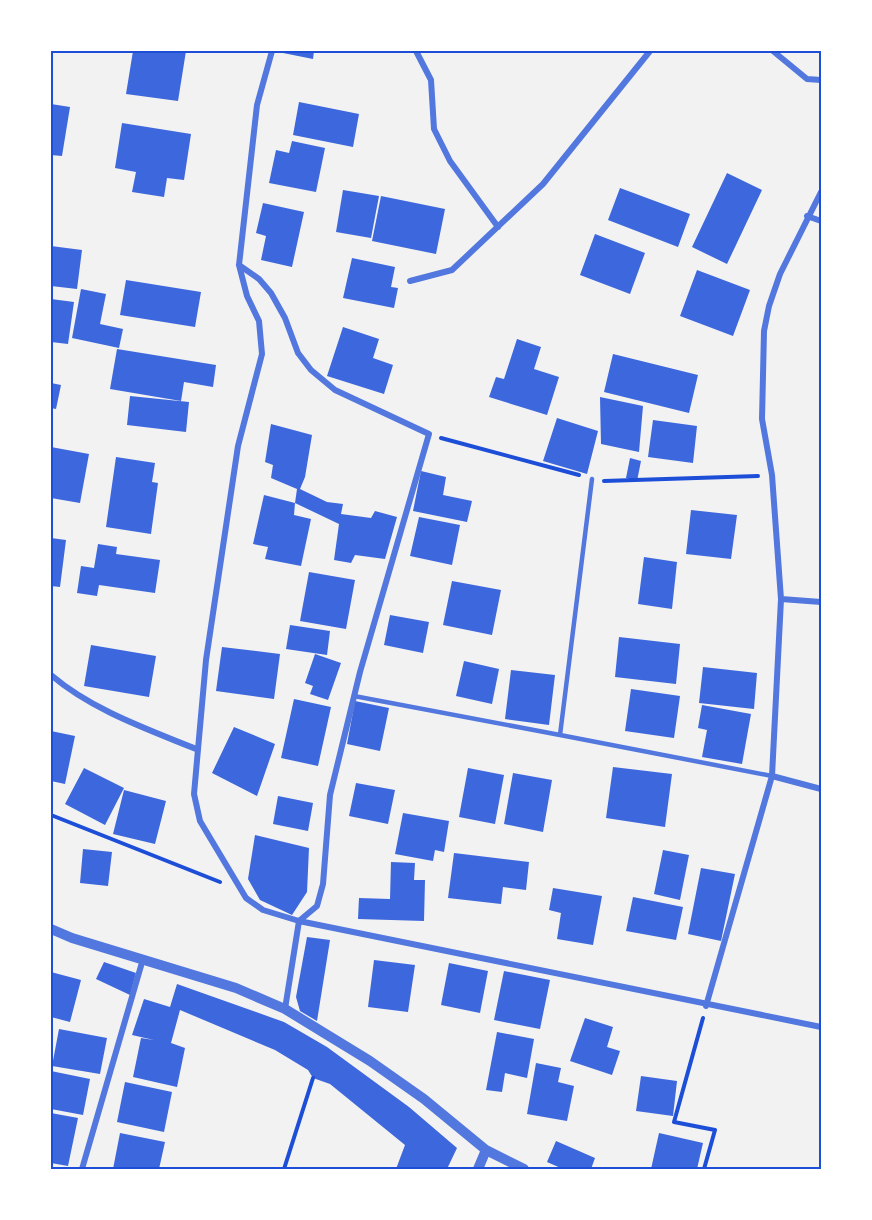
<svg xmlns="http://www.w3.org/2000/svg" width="872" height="1220" viewBox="0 0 872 1220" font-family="'DM Sans',sans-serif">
<rect width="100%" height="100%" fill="#f2f2f2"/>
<path fill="#3d67dc" d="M133,51H186L178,101L126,94Z
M273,51H314L313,59Z
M299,102L359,114L353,147L293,135Z
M51,104L70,107L62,156L51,155Z
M122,123L191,134L184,180L167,178L164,197L132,192L136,172L115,168Z
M292,141L325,148L316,192L269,183L276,150L289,153Z
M727,173L762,190L727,264L692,247Z
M620,188L690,214L678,247L608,220Z
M343,190L379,196L371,238L336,232Z
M381,196L445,209L436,254L372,241Z
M263,203L304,212L292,267L261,260L266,236L256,233Z
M595,234L645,253L630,294L580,275Z
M51,246L82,250L77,289L51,286Z
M352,258L395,267L391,287L398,288L394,308L343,298Z
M697,270L750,290L733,336L680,316Z
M126,280L201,292L195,327L120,315Z
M81,289L106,294L100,324L123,329L119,348L72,338Z
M51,299L74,302L68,344L51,342Z
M343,327L379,339L373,358L393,365L384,394L327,376Z
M517,339L541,347L534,369L559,377L547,415L489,397L496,377L504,379Z
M117,349L216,365L213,387L184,382L181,401L110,389Z
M613,354L698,375L689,413L604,392Z
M51,383L61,385L56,409L51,408Z
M130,396L189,402L186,432L127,425Z
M600,397L643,406L639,452L601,444Z
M557,418L598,431L587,474L543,461Z
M653,420L697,426L693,463L648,457Z
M271,424L312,435L305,477L300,489L327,502L343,504L341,514L371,518L375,511L397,517L385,559L355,555L351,563L334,560L339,524L295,503L297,489L271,478L273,465L265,462Z
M51,447L89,454L80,503L51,498Z
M116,457L155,463L152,482L158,483L151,534L106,527Z
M630,458L641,461L637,481L626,478Z
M421,471L446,477L443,495L472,501L467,522L413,511Z
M264,495L295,503L294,515L311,519L301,566L265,559L268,547L253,544Z
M691,510L737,515L731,559L686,554Z
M419,517L460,525L452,565L410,556Z
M51,538L66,540L60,587L51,586Z
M98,544L117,547L116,554L160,560L155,593L99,585L97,596L77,593L81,566L94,568Z
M644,557L677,562L672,609L638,604Z
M309,572L355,580L346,629L300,621Z
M452,581L501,590L492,635L443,625Z
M390,615L429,622L423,653L384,645Z
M290,625L330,631L327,655L286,649Z
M619,637L680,644L676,684L615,677Z
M91,645L156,656L149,697L84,686Z
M222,647L280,654L274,699L216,691Z
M315,654L341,663L328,700L310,694L313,686L305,683Z
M464,661L499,669L492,704L456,696Z
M703,667L757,673L754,709L699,703Z
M511,670L555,675L549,725L505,719Z
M631,689L680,696L674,738L625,731Z
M294,699L331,707L318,766L281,758Z
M355,701L389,708L380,751L347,744Z
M702,705L751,714L742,764L702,757L707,730L698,728Z
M234,727L275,744L257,796L212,773Z
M51,731L75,736L65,784L51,781Z
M613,767L672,774L665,827L606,818Z
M84,768L124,788L105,825L65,804Z
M468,768L504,775L495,824L459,817Z
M513,773L552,780L543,832L504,824Z
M356,783L395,790L388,824L349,816Z
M124,790L166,801L155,844L113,834Z
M278,796L313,803L308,831L273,824Z
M403,813L449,821L444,852L435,850L433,861L395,854Z
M255,835L309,848L307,892L292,915L260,900L248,879Z
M83,849L112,852L108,886L80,883Z
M663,850L689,855L680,900L654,894Z
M454,853L529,862L526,890L503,887L501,904L448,898Z
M391,862L415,863L414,880H425L424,921L358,919L359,898L390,899Z
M701,868L735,874L721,941L688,934Z
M553,888L602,896L593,945L557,939L561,913L549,910Z
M633,897L683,907L676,940L626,931Z
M307,937L330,940L317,1021L300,1011L296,997Z
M374,960L415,965L408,1012L368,1007Z
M104,962L136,973L130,995L96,979Z
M449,963L488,971L480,1013L441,1005Z
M504,971L550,980L540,1029L494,1020Z
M51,972L81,980L70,1022L51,1017Z
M177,984L284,1022L327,1047L409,1107L457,1148L447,1169H396L405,1145L330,1084L313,1078L308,1070L275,1050L180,1010L171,1043L185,1048L177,1087L133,1077L141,1038L154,1040L132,1035L144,999L170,1007Z
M585,1018L613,1027L607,1047L620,1051L612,1075L570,1061Z
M59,1029L107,1038L100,1074L52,1066Z
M497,1032L534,1039L527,1078L505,1073L502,1092L486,1090Z
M536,1063L561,1068L558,1082L574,1086L567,1121L527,1114Z
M51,1071L90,1079L83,1115L51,1109Z
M641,1076L677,1081L673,1116L636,1111Z
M125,1082L172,1092L164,1132L117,1122Z
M51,1113L78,1118L68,1166L51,1163Z
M120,1133L165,1142L159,1169H113Z
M659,1133L703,1143L697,1169H651Z
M556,1141L595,1158L591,1169H563L547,1162Z"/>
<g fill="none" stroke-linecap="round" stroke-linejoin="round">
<path stroke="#1d4ed8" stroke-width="4" d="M441,438L579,475
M604,481L758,476
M51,815L220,882
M703,1018L674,1122L715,1130L704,1169
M284,1169L313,1078"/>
<path stroke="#5277de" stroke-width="4.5" d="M592,479L560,735L772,776
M354,696L560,735"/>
<path stroke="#5277de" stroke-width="6" d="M272,51L257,105L239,265L247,296L259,321L262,354L238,446L206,660L194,794L200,821L246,898L263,910L299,921L821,1027
M416,51L431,80L434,129L450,161L498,227
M773,51L807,79L821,80
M807,216L821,221
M239,265L259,279L271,293L285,318L298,353L311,370L335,390L429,434L360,672L330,795L323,884L317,906L299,921L285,1009
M410,281L452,270L543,184L650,51
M781,599L821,602
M51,675C92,710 147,729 196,749
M772,776L821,789
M706,1006L772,776L781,599L772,475L762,419L764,331L769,306L780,274L821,192
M82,1169L143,959"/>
<path stroke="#5277de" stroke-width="10" d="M51,929L72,938L236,988L285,1009L370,1061L424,1099L486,1150L524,1169
M478,1169L486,1150"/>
</g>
<rect width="872" height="1220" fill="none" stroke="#ffffff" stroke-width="105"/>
<rect x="52" y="52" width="768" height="1116" fill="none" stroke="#1d4ed8" stroke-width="2"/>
</svg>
